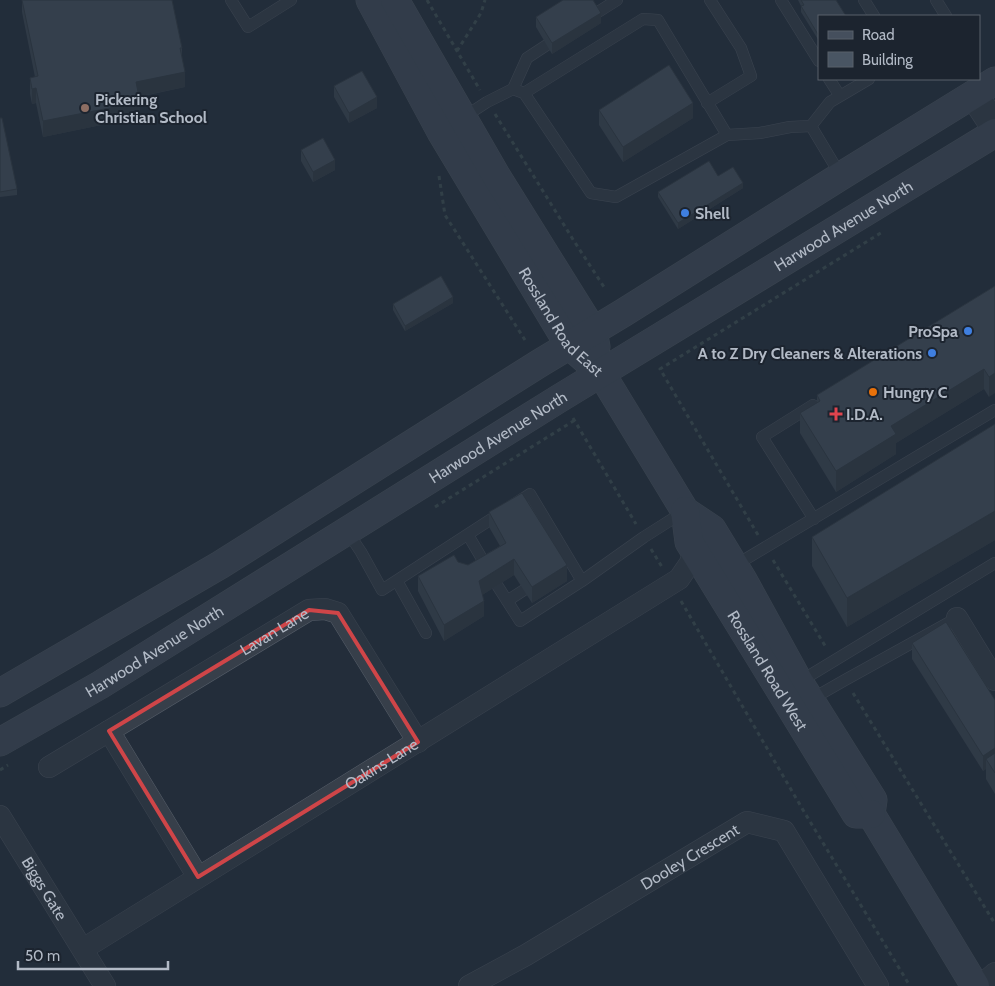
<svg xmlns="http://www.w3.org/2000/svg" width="995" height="986" viewBox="0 0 995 986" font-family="Cabin,sans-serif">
<rect width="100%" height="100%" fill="#232d3a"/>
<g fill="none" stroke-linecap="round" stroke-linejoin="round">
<g stroke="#555d68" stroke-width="12">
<path id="service" d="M231,0L248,27L291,0
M781,0L819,61
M864,0L874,16
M936,0L946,16
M587,19L617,0
M829,79L840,96
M513,89L527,58L559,37
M524,93L643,19L658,20L727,135
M707,103L751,76L741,48L710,0
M464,117L487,102L513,89L524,93L591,193L616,197L727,135L760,133L790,127L811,126L841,176
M811,126L830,102L869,79
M813,405L762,437L814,519
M347,531L361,552L382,590L530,494L582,581L644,537L685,511
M468,535L488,569
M734,566L995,410
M397,581L426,633
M497,585L520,621L582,581
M507,601L524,590
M799,682L995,563
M810,700L845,680L957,618"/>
</g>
<g stroke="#555d68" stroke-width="22">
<g id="minor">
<path d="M957,618L995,680"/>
<path d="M49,767L109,731"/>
<path id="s1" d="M0,816L105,986"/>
<path id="s2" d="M198,877L109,731L309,610L325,609L338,613L418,742"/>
<path id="s3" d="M83,949L679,579L690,563L694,550"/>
<path id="s4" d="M469,986L526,955L747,822L784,831L878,986"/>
<path d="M980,986L995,973"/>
</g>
</g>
<g stroke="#555d68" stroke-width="29">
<path id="tertiary" d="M974,95L995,127"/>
</g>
<g stroke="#555d68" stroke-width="29">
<g id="secondary">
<path id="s5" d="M370,0L441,132L569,345L601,373L685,511L712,529L743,580L799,682L873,800L871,814L975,986"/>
<path d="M395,0L497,177L593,331L596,347"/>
<path id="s6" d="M685,511L689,542L856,814H871"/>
<path d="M0,693L220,565L540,363L623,313L841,176L995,81"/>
<path id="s7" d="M0,742L100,685L560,398L995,133"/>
</g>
</g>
<path stroke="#435658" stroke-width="3" stroke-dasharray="4 4" stroke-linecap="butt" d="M427,0L480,90
M457,51L481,13L485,0
M495,114L574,241L604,287
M439,176L445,215L525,340
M573,418L636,524
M435,507L575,420
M758,535L660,369L884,231
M651,549L662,567
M773,560L827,649
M681,601L803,810L910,986
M853,693L995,924
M0,770L8,765"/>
<use href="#service" stroke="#373f4a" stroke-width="11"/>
<use href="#minor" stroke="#373f4a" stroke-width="21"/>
<use href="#tertiary" stroke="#373f4a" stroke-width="28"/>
<use href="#secondary" stroke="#454f5d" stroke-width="28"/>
</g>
<path fill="#3f4955" d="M22,0H172L182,48V61L185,87L139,97L140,117L43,137L36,103L32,104L30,94V78L35,77L22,12Z
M798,0H836L819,16V41L801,12V6Z
M536,17L601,23L552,54L536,27Z
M334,86L377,108L349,123L334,97Z
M599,110L693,118L623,162L599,125Z
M0,118L17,189V195L0,197Z
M301,150L335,170L313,182L301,161Z
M718,176L743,188L678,229L658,197V192Z
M995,286L989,397L984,389L896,443V454L836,492L800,433V413L817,403V395Z
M453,303L405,331L393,310V304Z
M995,424V540L847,627L812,566V537Z
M489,512L567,581L532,603L514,575L482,595L484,616L444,641L418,591V576L458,562L468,565L500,546L489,527Z
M912,643L995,700V794L986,779V769L983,771L912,659Z"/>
<path fill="#333c45" d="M601,13V23L552,54V43Z
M185,72V87L136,97V82Z
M36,88V103L32,104V89Z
M377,97V108L349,123V113Z
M140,102V117L43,137V121Z
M693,103V118L623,162V147Z
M335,160V170L313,182V172Z
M743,183V188L678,229V223Z
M453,297V303L405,331V326Z
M984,369V389L896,443V454L836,492V471L891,426Z
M995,373V393L989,397V377Z
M995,511V540L847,627V598Z
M514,559V575L479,597V581Z
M567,565V581L532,603V587Z
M484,601V616L444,641V625Z
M995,748V763L986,759V769L983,771V756Z"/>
<path fill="#495563" stroke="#333c45" d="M22,0H172L182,48H180L185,72L136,82L140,102L43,121L36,88L32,89L30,78L38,76Z
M563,0H593L601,13L552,43L536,17Z
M801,0H836L846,16H819V36L801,6L804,5Z
M669,65L693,103L623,147L599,110Z
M362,71L377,97L349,113L334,86Z
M0,118H2L17,189L0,192Z
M323,138L335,160L313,172L301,150Z
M709,161L718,176L733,167L743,183L678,223L658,192Z
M441,276L453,297L405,326L393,304Z
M995,286V373L989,377L984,369L891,426L896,434L836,471L800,413L820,401L817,395Z
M995,424V511L847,598L812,537Z
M522,493L567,565L532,587L514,559L479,581L484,601L444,625L418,576L454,555L458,562L468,565L506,543L489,512Z
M946,622L995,700V748L983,756L912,643Z
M995,753V773L986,759Z"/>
<path d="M0 0H995V986H0ZM309,610L338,613L418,742L198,877L109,731Z" fill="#232d3a" fill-opacity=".55" fill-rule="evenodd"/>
<path fill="none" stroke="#cf4548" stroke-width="4" stroke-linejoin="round" d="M309,610L338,613L418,742L198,877L109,731Z"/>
<circle fill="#8d6e63" stroke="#1c242f" stroke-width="2" cx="85" cy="108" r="5"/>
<g fill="#3f7fe0" stroke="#1c242f" stroke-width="2">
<circle cx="685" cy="213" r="5"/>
<circle cx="968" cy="331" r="5"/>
<circle cx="932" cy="353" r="5"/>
</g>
<circle fill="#e8710a" stroke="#1c242f" stroke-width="2" cx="873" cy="392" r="5"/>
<path fill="#e0444e" stroke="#1c242f" stroke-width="2" d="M833.5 406.5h5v5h5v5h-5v5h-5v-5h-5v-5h5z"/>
<g text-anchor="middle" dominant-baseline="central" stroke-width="4" stroke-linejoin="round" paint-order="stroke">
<g font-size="16" font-weight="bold" fill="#b2bac6" stroke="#1c242f" text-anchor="start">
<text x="95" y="99">Pickering<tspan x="95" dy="18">Christian School</tspan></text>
<text x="695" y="213">Shell</text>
<text x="958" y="331" text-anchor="end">ProSpa</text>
<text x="922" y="353" text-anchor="end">A to Z Dry Cleaners &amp; Alterations</text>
<text x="883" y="392">Hungry C</text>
<text x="846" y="414">I.D.A.</text>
</g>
<g font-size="16" fill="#b2bac6" stroke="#1c242f">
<text stroke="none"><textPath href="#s7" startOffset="989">Harwood Avenue North</textPath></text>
<text stroke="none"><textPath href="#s5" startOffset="375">Rossland Road East</textPath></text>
<text stroke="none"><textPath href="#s7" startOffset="584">Harwood Avenue North</textPath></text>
<text stroke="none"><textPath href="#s2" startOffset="364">Lavan Lane</textPath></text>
<text stroke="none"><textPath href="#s7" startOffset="179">Harwood Avenue North</textPath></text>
<text stroke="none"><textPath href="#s6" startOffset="182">Rossland Road West</textPath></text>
<text stroke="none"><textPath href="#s3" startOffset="351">Oakins Lane</textPath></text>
<text stroke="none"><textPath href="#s4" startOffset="256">Dooley Crescent</textPath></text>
<text stroke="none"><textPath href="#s1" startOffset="85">Biggs Gate</textPath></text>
</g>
</g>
<rect x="818" y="15" width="162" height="65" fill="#1c242f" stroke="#58606b"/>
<rect x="828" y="31" width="25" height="8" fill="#454f5d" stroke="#58606b"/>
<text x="862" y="40" font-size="15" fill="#b2bac6">Road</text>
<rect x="828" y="52" width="25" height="15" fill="#495563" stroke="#58606b"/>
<text x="862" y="65" font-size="15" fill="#b2bac6">Building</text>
<path d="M18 961v8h150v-8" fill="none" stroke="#b2bac6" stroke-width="2.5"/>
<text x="25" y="961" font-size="15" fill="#b2bac6" stroke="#1c242f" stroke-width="4" paint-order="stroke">50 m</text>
</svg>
